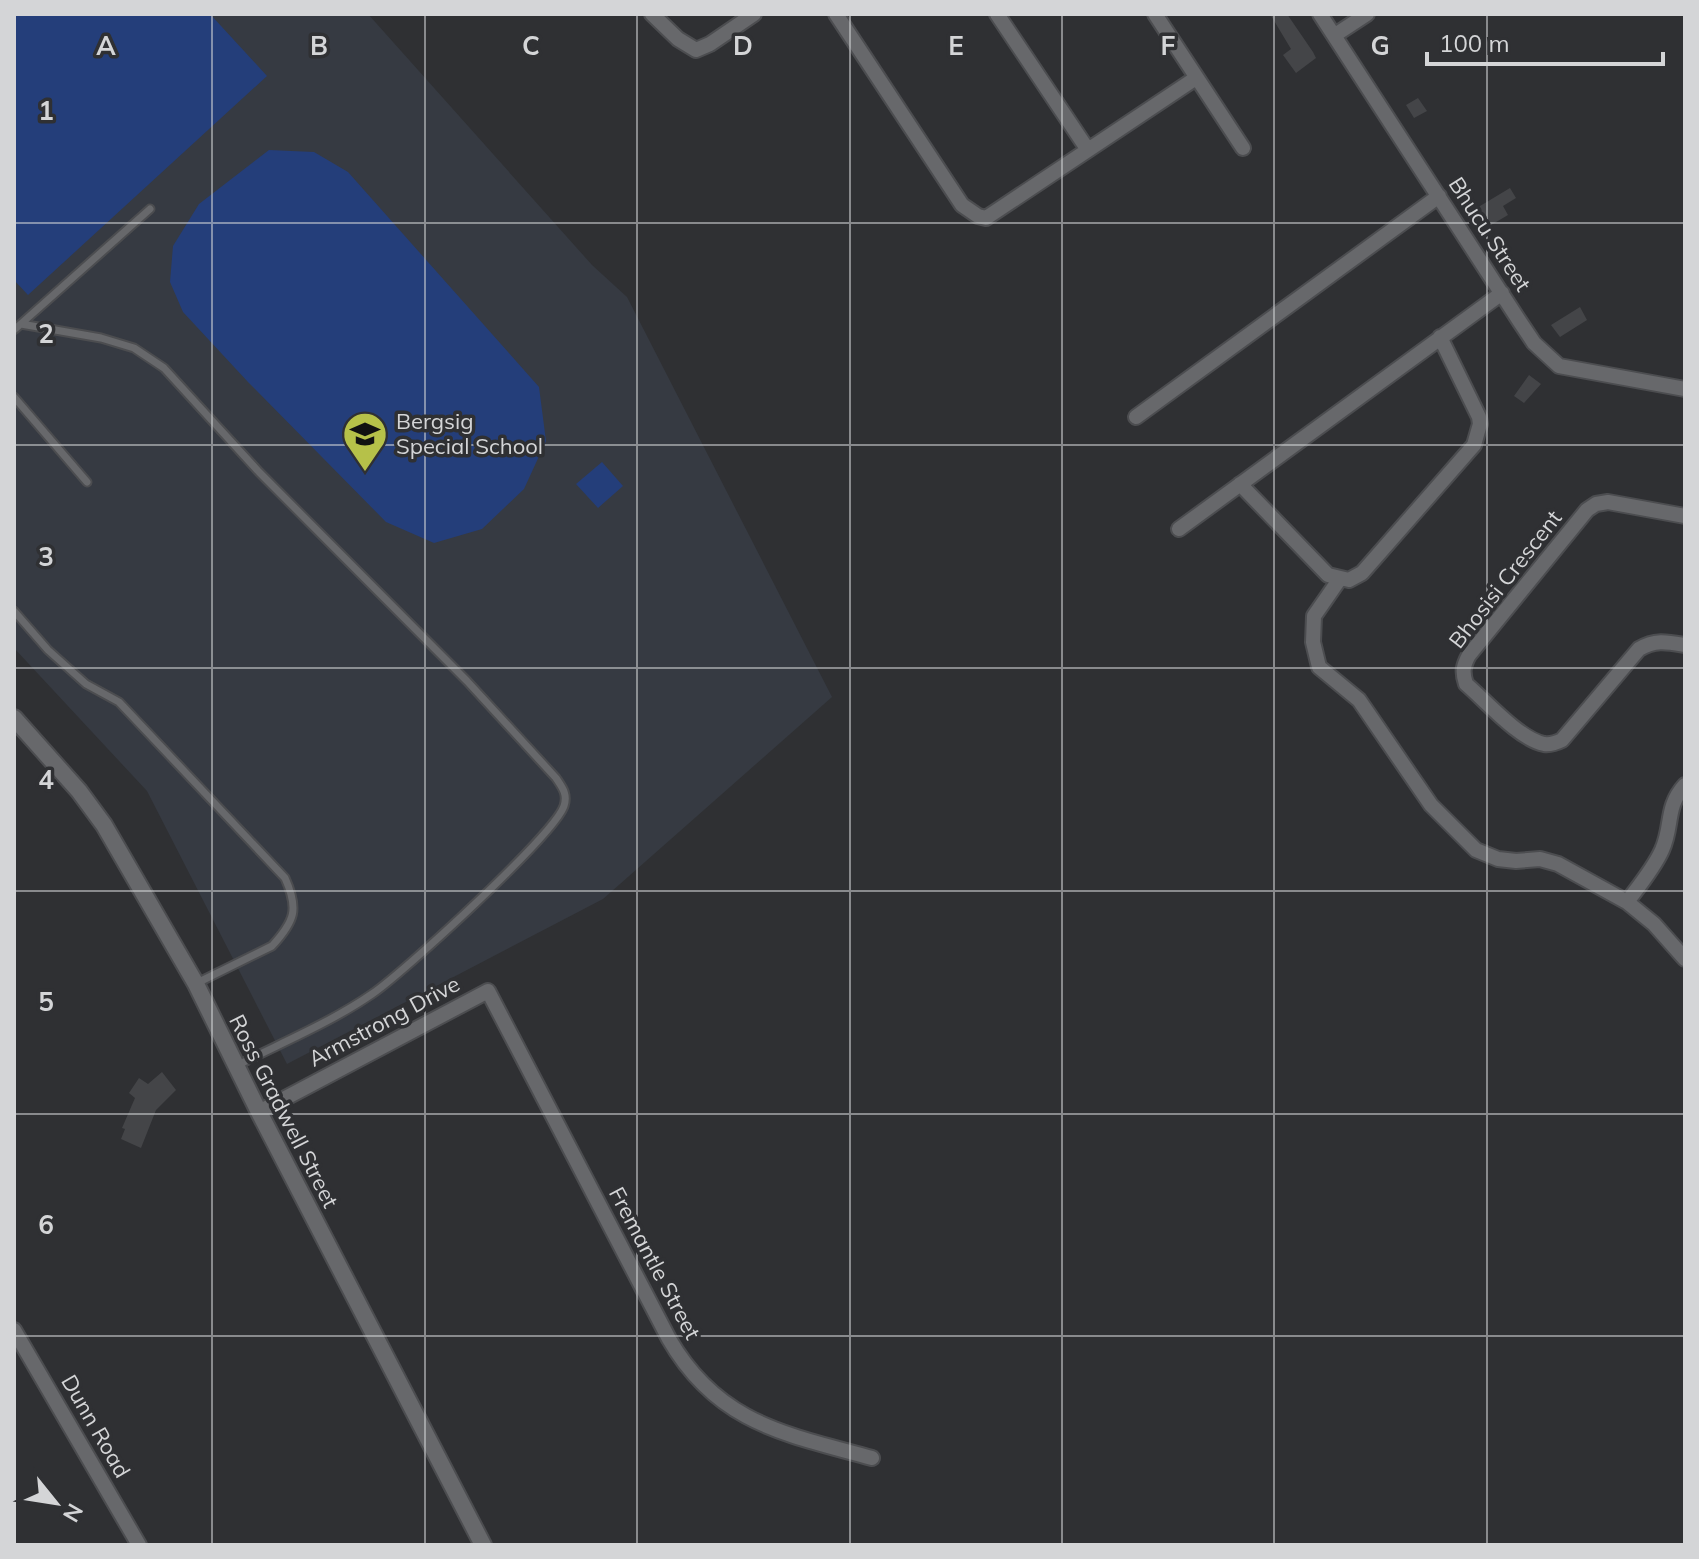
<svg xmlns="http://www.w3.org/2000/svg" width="1699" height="1559" viewBox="0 0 1699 1559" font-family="Mulish,sans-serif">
<rect width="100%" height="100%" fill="#2f3033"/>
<path fill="#363a42" d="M14,14H368L592,265L627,297L832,697L603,899L287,1064L147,791L14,648Z"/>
<path fill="#243e7a" d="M14,14H210L267,76L28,295L14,280Z
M269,150L314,152L348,172L539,387L546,441L524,489L482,529L434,543L386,522L248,382L183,312L170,282L173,246L199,204Z
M602,462L623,486L598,508L576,484Z"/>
<path fill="#444548" d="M1270,14H1287L1313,52L1316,58L1296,73L1283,55L1291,49Z
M1418,98L1427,111L1414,118L1406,105Z
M1510,188L1516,198L1503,206L1508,215L1486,228L1475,209Z
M1580,307L1587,320L1560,337L1551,325Z
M1529,375L1541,384L1524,403L1514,396Z
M162,1072L176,1090L156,1110L141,1148L121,1139L125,1129L122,1128L135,1098L129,1093L139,1078L148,1084Z"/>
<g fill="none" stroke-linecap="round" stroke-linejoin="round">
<g stroke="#4c4d50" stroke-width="11">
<path id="service" d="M21,324L101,338L134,348L164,368L259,472L467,681L556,778C562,787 568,794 564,806C554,835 403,973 372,994C330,1023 281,1043 236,1066
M14,330L150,209
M14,397L87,482
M14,611L48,650L86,684L119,702L285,878C299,909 295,921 272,946L197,983"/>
</g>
<g stroke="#4c4d50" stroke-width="18">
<path id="minor" d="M652,14L678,39L696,50L710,44L754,14
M836,14L962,205L978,216L986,218L1196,78
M997,14L1088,150
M1155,14L1243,148
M1320,14L1520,322L1534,343L1559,366L1685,389
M1335,35L1367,14
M1136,417L1439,196
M1240,484L1328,575L1349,580L1362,573L1474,445L1480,424L1479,417L1440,337
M1685,516L1608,502L1596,504L1587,510L1469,655C1463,666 1462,672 1466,684C1486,701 1519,739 1544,744C1551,745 1556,743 1562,740L1639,649C1655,639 1668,642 1685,645
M1179,529L1502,293
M1339,580L1314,616L1313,642L1319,667L1359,700L1431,805L1476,850L1498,859L1516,861L1540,859L1558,864L1627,902L1654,924L1685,959
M1627,902C1639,886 1654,868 1662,850C1673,826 1665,807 1685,785
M259,1112L488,991L669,1339C718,1424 786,1434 872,1458
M14,1330L139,1545"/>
</g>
<g stroke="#4c4d50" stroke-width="20">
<path id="tertiary" d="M14,718L79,791L104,825L196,984L259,1112L483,1545"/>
</g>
<use href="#service" stroke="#67686b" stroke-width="7"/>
<use href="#minor" stroke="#67686b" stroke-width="14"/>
<use href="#tertiary" stroke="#67686b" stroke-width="16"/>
</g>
<path fill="none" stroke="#d4d5d7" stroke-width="2" stroke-opacity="0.55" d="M212,14V1545M425,14V1545M637,14V1545M850,14V1545M1062,14V1545M1274,14V1545M1487,14V1545M14,223H1685M14,445H1685M14,668H1685M14,891H1685M14,1114H1685M14,1336H1685"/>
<defs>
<g id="school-pin" transform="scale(2.3)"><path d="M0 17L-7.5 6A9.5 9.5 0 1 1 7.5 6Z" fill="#b6c149" stroke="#2f3033"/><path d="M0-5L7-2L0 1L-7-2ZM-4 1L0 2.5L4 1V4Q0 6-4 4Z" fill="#111"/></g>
</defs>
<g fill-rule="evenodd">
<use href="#school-pin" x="365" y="434"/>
</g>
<g text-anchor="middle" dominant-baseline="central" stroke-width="7" stroke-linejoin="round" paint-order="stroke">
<g font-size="22" fill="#d4d5d7" stroke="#2f3033">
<text transform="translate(1490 234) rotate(57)">Bhucu Street</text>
<text transform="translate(1505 579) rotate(-52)">Bhosisi Crescent</text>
<text transform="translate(384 1021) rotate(-28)">Armstrong Drive</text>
<text transform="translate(284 1111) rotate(63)">Ross Gradwell Street</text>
<text transform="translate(655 1263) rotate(62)">Fremantle Street</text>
<text transform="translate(96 1426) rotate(60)">Dunn Road</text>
</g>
<g font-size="22" fill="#d4d5d7" stroke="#2f3033" text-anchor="start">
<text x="396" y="421">Bergsig<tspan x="396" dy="25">Special School</tspan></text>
</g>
</g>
<g font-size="26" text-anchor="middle" font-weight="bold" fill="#d4d5d7" stroke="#2f3033" stroke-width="7" stroke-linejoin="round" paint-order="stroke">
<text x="106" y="55">A</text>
<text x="319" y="55">B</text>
<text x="531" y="55">C</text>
<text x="743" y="55">D</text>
<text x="956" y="55">E</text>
<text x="1168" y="55">F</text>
<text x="1380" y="55">G</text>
<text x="46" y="120">1</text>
<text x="46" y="343">2</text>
<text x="46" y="566">3</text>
<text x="46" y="789">4</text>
<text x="46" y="1011">5</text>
<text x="46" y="1234">6</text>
</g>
<rect width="1699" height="1559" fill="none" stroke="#d4d5d7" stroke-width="32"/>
<g transform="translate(56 1503) rotate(120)" stroke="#2f3033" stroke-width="6" paint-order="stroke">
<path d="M0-6L14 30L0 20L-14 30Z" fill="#d4d5d7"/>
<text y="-12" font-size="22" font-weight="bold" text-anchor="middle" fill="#d4d5d7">N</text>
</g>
<path d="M1427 52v12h236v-12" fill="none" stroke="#d4d5d7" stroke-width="4"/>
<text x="1439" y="52" font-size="24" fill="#d4d5d7" stroke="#2f3033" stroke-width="6" paint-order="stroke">100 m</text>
</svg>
